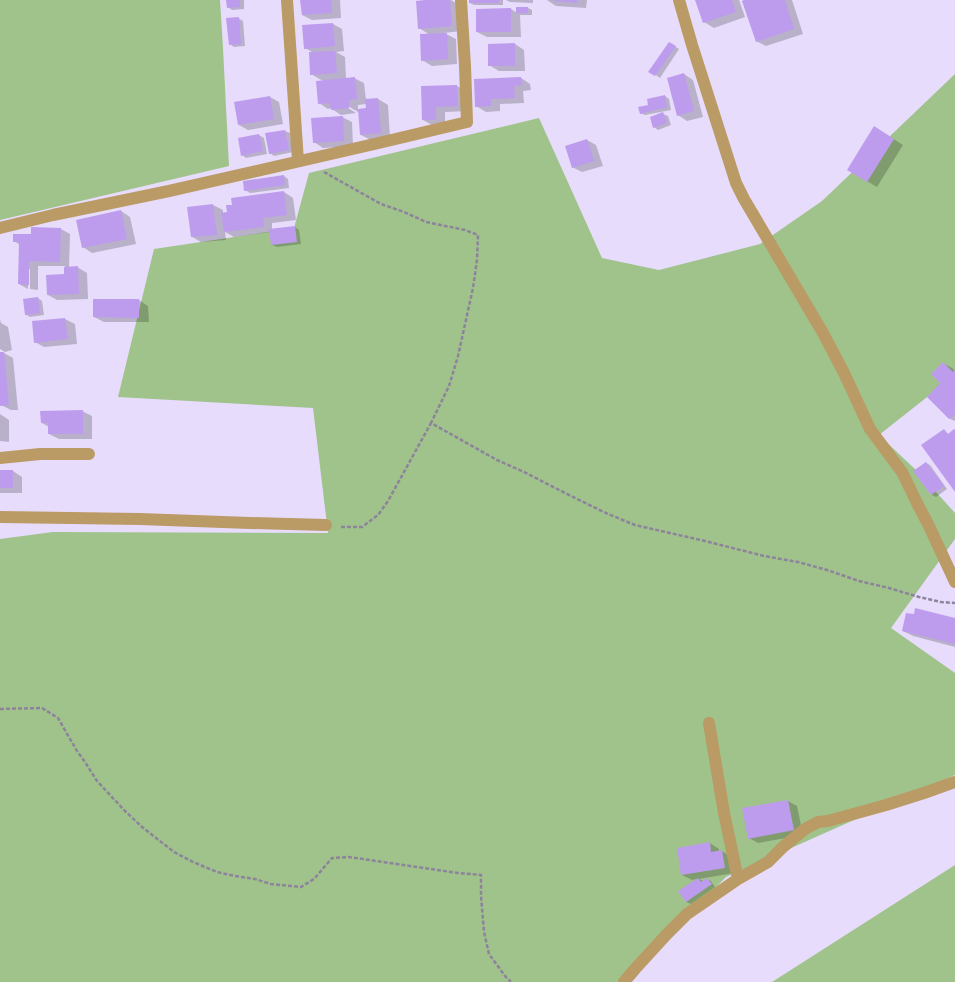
<svg xmlns="http://www.w3.org/2000/svg" width="955" height="982" viewBox="0 0 955 982" font-family="'Roboto Condensed',sans-serif">
<rect width="100%" height="100%" fill="#e8dcfc"/>
<path fill="#a0c38b" d="M0,0H220L223,48L229,166L0,220Z
M955,74V375L879,435L917,471L955,513V539L891,628L955,673V775L726,877L623,982H0V539L53,532L328,533L313,408L118,397L154,249L294,228L309,173L539,118L602,258L659,270L760,244L822,201Z
M955,865V982H772Z"/>
<path fill="#0003" fill-rule="evenodd" d="M227,0H244V9L232,10L228,7Z
M301,0H340L341,18L312,20L302,15Z
M440,0H451L459,5L461,31L444,33L456,39L457,64L432,66L422,60L430,35L419,28Z
M470,0H503V5H474L470,3Z
M506,0H533V3L510,2Z
M547,0H587L586,8L556,6Z
M696,0H739L745,17L714,28L704,22Z
M747,0H792L803,34L766,46L756,41Z
M528,8L532,10V15H520L521,37H487L477,32L511,9L517,13Z
M238,18L243,21L245,46L234,47L230,44Z
M333,24L342,29L344,51L336,52L345,57L346,79L354,78L364,83L366,100L378,99L388,105L390,138L371,140L361,135L360,113L346,105L345,106L356,113L341,115L332,109L331,108L328,109L319,103L323,81L311,74L314,53L305,48ZM366,104L367,109L358,110V105Z
M669,43L679,49L660,78L650,71Z
M515,44L524,50L525,71H499L489,65Z
M684,74L693,80L703,117L687,121L678,115Z
M521,78L530,84L531,90L523,91L524,103L500,104V111L486,112L476,106Z
M457,86L466,91L467,111L445,112V125H432L423,120Z
M665,96L669,99L671,110L645,115L640,113Z
M270,97L279,102L283,124L248,130L239,125Z
M663,114L668,116L671,125L658,130L654,127Z
M342,117L352,122L353,146L323,148L314,142Z
M285,131L290,133L293,152L274,156L270,153Z
M884,133L903,145L877,187L848,170Z
M259,135L264,138L267,154L246,158L242,155Z
M587,140L596,145L603,166L582,172L572,167Z
M284,176L288,179L289,188L250,193L245,190Z
M284,192L293,198L296,220L272,223V229L295,227L299,230L301,244L277,247L272,245L271,232L234,237L225,232L226,240L201,242L192,237L188,208L213,205L223,210V214Z
M121,211L130,217L136,244L92,253L83,247Z
M61,229L70,234L69,268L77,267L87,273L88,299L57,300L48,295L65,275V266H38V290L30,289V269H28V289L19,284L20,245L14,241L32,235Z
M38,298L42,301L44,315L30,317L25,314Z
M139,300L148,306L149,322H104L94,317Z
M0,319L1,323L8,327L12,350L5,352L0,349Z
M65,319L75,324L77,344L44,347L35,342L33,322Z
M0,353H4L13,358L18,410H11L1,405L0,390Z
M943,363L952,368L955,371V421L950,419L928,397L942,383Z
M82,411L92,416V439H59L49,434V427L42,423Z
M0,414L9,420V442L0,441Z
M926,463L930,465L947,489L936,497L932,495Z
M0,471H13L22,477V493H0Z
M955,619V647L913,636L903,631Z
M788,801L797,806L803,835L758,843L749,838Z
M710,843L719,849V852L722,851L731,857L734,873L699,879L703,881L707,879L711,881L715,887L691,904L686,902L697,879L692,880L682,875L678,849Z"/>
<path fill="#bd9ced" d="M226,0H240V7L227,8Z
M300,0H331L332,13L302,15Z
M425,0H450L452,26L418,29L416,1Z
M469,0H499V3H469Z
M553,0H577V3L553,1Z
M695,0H732L736,12L703,23Z
M744,0H785L794,29L756,42L742,1Z
M516,7H528V13H516Z
M511,8V32H476V9Z
M239,17L241,44L229,45L226,18Z
M333,23L335,46L304,49L302,25Z
M447,33L448,59L421,61L420,34Z
M669,42L676,46L655,76L648,72Z
M515,43V66H488V44Z
M335,51L337,73L310,75L309,52Z
M684,73L694,111L677,116L667,78Z
M355,77L357,99L349,100V108L331,110L330,103L318,104L316,81Z
M521,77L522,85L514,86L515,98L491,99V106L475,107L474,79Z
M457,85L458,106L436,107V120H422L421,86Z
M665,95L667,107L640,114L638,107L648,105L647,99Z
M270,96L274,119L238,125L234,102Z
M378,98L381,133L360,135L358,109L366,108L365,99Z
M663,112L667,123L653,128L650,117Z
M343,116L344,141L313,143L311,118Z
M874,126L894,139L867,182L847,170Z
M285,130L289,150L269,154L265,133Z
M259,134L263,151L241,156L238,138Z
M587,139L594,161L572,168L565,146Z
M284,175L285,185L244,191L243,181Z
M284,191L287,215L263,218L264,227L224,232L221,213L227,212L226,205H232L231,198Z
M213,204L217,235L191,237L187,207Z
M121,210L127,239L82,248L76,220Z
M295,226L297,242L271,245L269,229Z
M31,227L61,228L60,262L29,261V285L18,284L19,242H13V234H31Z
M78,266L79,294L47,295L46,275L64,274V267Z
M38,297L40,313L25,315L23,299Z
M93,299H139V318L93,317Z
M65,318L68,339L34,343L32,321Z
M0,352H4L9,405L0,406Z
M943,362L953,372L955,370V414L949,419L927,397L940,383L931,374Z
M83,410V434H48V423H41L40,411Z
M944,429L948,434L954,429L955,430V492L921,445Z
M926,462L944,486L931,495L913,471Z
M0,470H13V488H0Z
M915,608L955,618V644L902,631L906,613L914,614Z
M788,800L794,830L748,839L742,808Z
M710,842L711,852L722,850L725,868L681,875L677,848Z
M698,878L701,882L707,878L712,884L686,902L678,891Z"/>
<g fill="none" stroke-linecap="round" stroke-linejoin="round">
<path stroke="#8d849b" stroke-width="2.5" stroke-dasharray="4 2" stroke-linecap="butt" d="M324,172L381,204L404,212L426,222L465,230L478,235L477,260L473,288L458,356L449,386L431,423L497,460L524,472L573,497L608,514L635,525L705,541L764,556L798,562L827,570L859,581L889,588L919,597L941,602L955,603
M341,527H362L378,515L388,501L431,423
M0,709L42,708L58,718L77,751L85,762L97,781L125,811L142,827L174,852L193,862L217,872L235,876L255,879L271,884L301,887L314,879L332,858L349,857L458,873L481,875V896L484,932L489,954L505,976L511,982"/>
<path stroke="#ba9a65" stroke-width="12" d="M287,0L298,161
M679,0L692,45L736,183L744,199L823,333L844,373L870,429L902,472L917,503L929,526L955,582
M0,228L53,215L169,191L383,142L467,122L465,66L461,0
M0,458L40,454H89
M0,517L140,519L250,523L326,525
M709,723L724,813L738,879
M624,982L635,969L667,934L687,914L738,879L768,862L783,847L805,829L818,822L828,821L886,805L924,793L955,782"/>
</g>
</svg>
